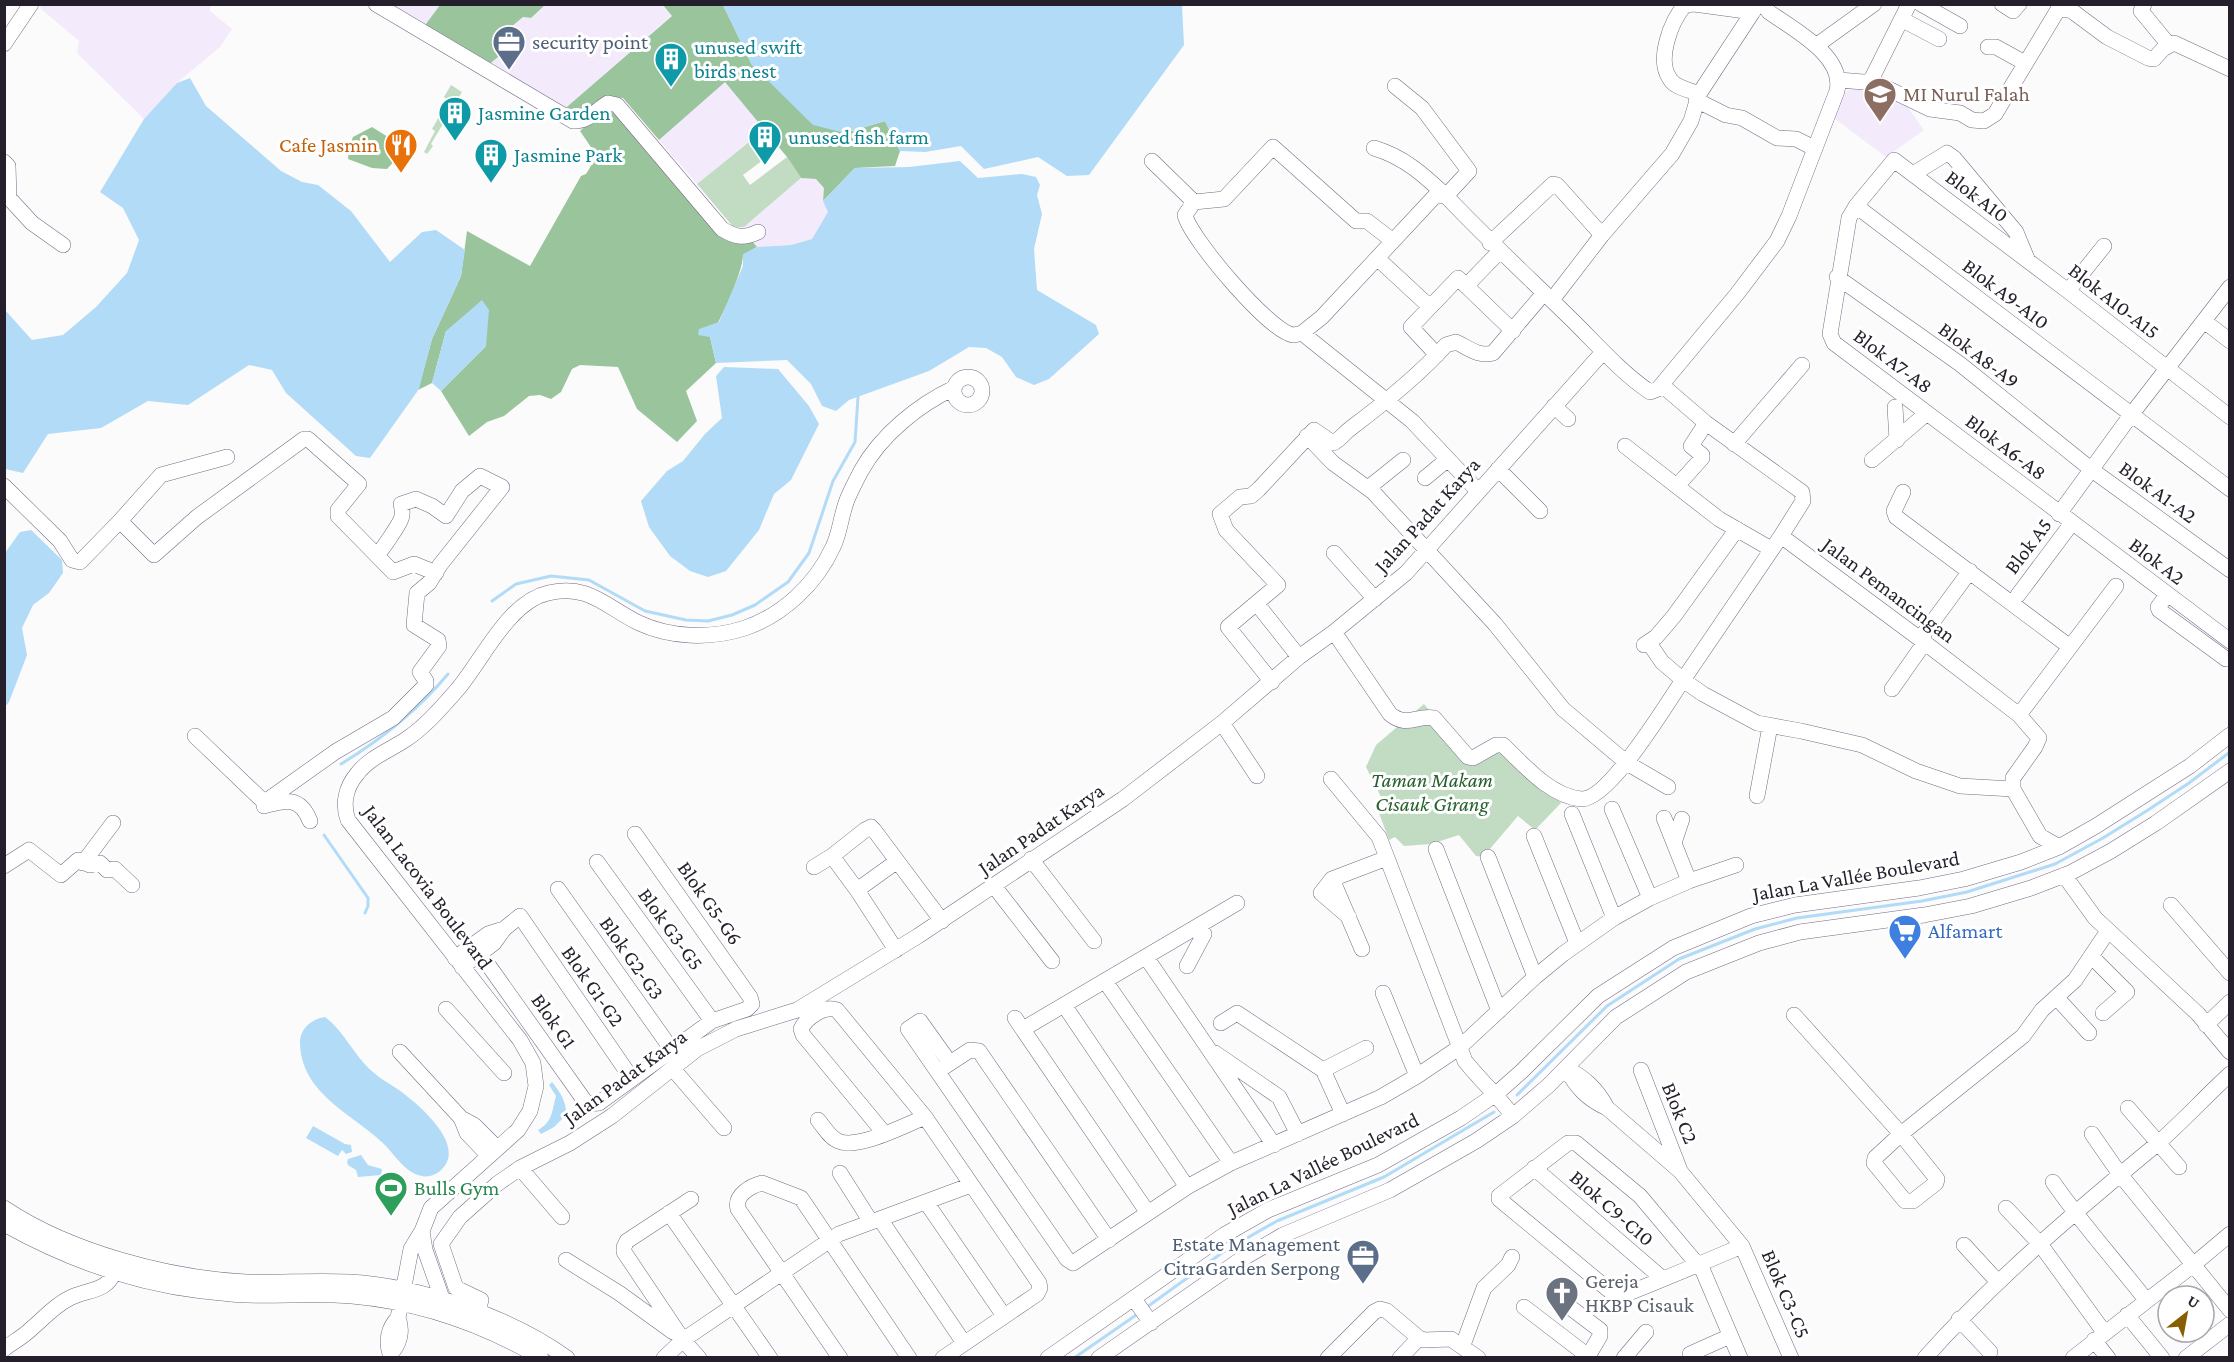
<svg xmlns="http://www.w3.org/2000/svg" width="2234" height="1362" viewBox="0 0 2234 1362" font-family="'Crimson Pro',serif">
<rect width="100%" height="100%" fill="#fbfbfb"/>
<path fill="#f3ebfc" d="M43,4L210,5V11L232,29L220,47L177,83L144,119L77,53L79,41L40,8Z
M379,5H440L423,28Z
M545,5H663L672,15L561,112L487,66L520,39L511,27L523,17L531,18Z
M725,81L764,130L697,184L659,140Z
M1851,89H1875L1907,106L1924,130L1886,157L1831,116L1842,93Z
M801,178L816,179L825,188L823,201L829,211L812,239L791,245L757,247L745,234L744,227Z"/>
<path fill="#c2dcc3" d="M451,85L462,92L431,144L433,146L427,154L424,152L435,131L432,129L448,101L444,97Z
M764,130L779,148L743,175L750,185L787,157L801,178L744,227L734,228L697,184Z
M1424,704L1470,761L1505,743L1561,803L1535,830L1518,816L1483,857L1476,856L1459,835L1431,844L1404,846L1395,837L1389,840L1379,813L1386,807L1366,767L1376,745Z"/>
<path fill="#9ac49c" d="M440,5H545L531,18L523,17L511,27L520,39L487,66L423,28Z
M663,5H723L752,65L845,133L885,121L900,151L895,166L855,168L823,201L824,188L816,179L801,178L787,157L725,82L659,140L623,98L607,97L584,115L561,112L672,16Z
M608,107L615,108L721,235L752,241L757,247L743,255C742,275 721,319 710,337L716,363L686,391L697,421L677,442L637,409L618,367L580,365L572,369L561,392L551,399L540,395L529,396L504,416L487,422L469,436L441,391L486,346L446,331L432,383L418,390L432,339L461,276L467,231L530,266L581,176L586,174L597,156L580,131Z
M372,127L396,142L402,153L387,169L372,168L348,159L349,147L353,137Z"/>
<path fill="#b2dbf7" d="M723,5H1182L1184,45L1089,175L1067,176L1038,157L984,169L961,146L925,152L900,151L885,121L845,133L813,125L752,65Z
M190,78L206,106L281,171L302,182L318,185L351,211L390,262L422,232L436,230L465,250L461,276L432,339L419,389L370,458L356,456L286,393L272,370L249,365L188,405L148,401L101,428L48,434L23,473L5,469V310L32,340L63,335L96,307L127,273L139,240L123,208L100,192L144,119L177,83Z
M960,161L978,178L1022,174L1036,177L1040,185L1037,195L1042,214L1034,249L1037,290L1096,325L1099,334L1049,379L1034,385L1016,377L1002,357L986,348L969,347L929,371L849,400L836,411L822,406L811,384L787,360L716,363L710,337L698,335L699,329L719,322L743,266V254L757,247L791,245L812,239L828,212L823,201L855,168L909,167Z
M482,300L489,310L486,346L441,391L432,383L446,331Z
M724,367L778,369L809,406L819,424L791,480L774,494L759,530L726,571L708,577L690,571L670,556L649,527L641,501L667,471L683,461L705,434L722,418L716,376Z
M31,530L62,560L63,573L49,593L33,605L22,628L27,655L9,702L5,707V553L20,532Z
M325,1017C345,1032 354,1056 373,1072C381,1080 393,1085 403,1093C420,1106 466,1145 442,1169C438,1174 428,1178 422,1176C405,1173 395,1155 384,1144C353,1114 301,1094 300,1043C300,1028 312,1019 325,1017Z
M552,1082C560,1092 567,1102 566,1115L554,1127L541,1134L538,1130C553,1122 552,1110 556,1096L549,1085Z
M313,1126L345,1144L351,1145L352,1152L346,1154L342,1150L338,1156L306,1138Z
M361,1155L368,1165L382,1169L381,1175L358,1177L356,1170L348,1165L347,1162L348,1159Z"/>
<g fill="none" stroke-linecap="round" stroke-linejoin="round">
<path stroke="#b2dbf7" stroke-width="3" d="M492,601L516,584L551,576L589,580L645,611L686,620L708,621L732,615L755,605L788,582L809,553L833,481L855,442L858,397
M341,764C382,739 417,711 448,674
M324,835L368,898V906L365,913
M1517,1095L1607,1006L1679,959L1755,929L1797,918L1922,901L1967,892L2055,864L2103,838L2148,810L2189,783L2230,752
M1147,1307L1226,1250L1277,1221L1384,1177L1494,1112
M1074,1358L1139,1313"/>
<g stroke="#786a88" stroke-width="16">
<path id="minor" d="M376,4L573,121C588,122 596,110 608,103L617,105L722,229C735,237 743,239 758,232
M1921,4L1960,26
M2002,4L2013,11L2019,4
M2144,4L2141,11L2169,45
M1903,20L1939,39
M4,44L31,4
M1817,45L1874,4
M1988,47H1996L2025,63
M1839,80L1876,83L1930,109L1960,113L1972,120L1984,121L1995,114L2059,8L2072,11L2107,37L2148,58L2154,59L2163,49L2174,43L2230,69
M1870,82L1909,4
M1699,94C1690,90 1675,88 1670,79C1656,60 1671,21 1685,5L1694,4L1753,12
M1696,100L1726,115L1742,118L1777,138L1796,139L1814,148
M1374,148C1404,157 1424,175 1446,196L1469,171L1422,108L1395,86
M1152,161L1194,202
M4,162L8,166L9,198L32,223L63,245
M1913,174L1947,153L1954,158L2016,232L2028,261
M1856,206L2230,489
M1393,241L1367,221H1356L1273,147L1224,199L1194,202L1185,215C1190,238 1269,331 1293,335C1297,335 1298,334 1302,333L1412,421L1478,491
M1490,243L1553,184L1557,185L1602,235
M1377,258L1430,307
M1837,277L1960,364L2092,470L2230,570
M1466,286L1500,251
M2068,291L2104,246
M1552,300L1602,235L1672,154L1691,121L1699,94L1758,4
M2204,321L2230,341
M1302,333L1322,317L1435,196H1446C1486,238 1527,276 1568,316C1595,342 1619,371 1650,392L1658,389L1737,294L1777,241L1789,216L1837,91C1845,56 1794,30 1769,12L1763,4
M1437,355L1411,327L1458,278L1513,331
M954 391a14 14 0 1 1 28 0a14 14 0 1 1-28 0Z
M1663,386L1706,423L1802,492L1803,501L1781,536L1920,639L2019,715L2039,738L2035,747L2013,778V789L2040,836L2059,847
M1554,406L1568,419
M1895,407L1897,440
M2230,417L2068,291L1894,160L1856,206L1849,218L1830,334L1834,343L2230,641
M1307,436L1333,463L1373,492L1495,624L1563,709L1627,763L1668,787
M1734,444L1802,365
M1625,446L1719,519L1771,549
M1872,460L1927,413
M1498,469L1540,511
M1425,478L1448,459
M4,486L60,541L72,560L80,562L120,521L161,475L227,457
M1677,486L1702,458V455L1691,446L1706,423
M1368,488L1403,460
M1903,492L1894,511L1896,517L2070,647
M2059,514L2131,415L2230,287
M120,521L154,555L197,517L304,439H308L359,484L338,510V516L393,572L414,564L436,573
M1781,536L1683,680L1703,694L1757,723L1801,731L1862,745L1916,771L1960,786L2013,789
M1334,553L1375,599
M2018,595L2072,523
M2167,595L2158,607L2159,610L2226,659H2230
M1257,604L1299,657
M1334,632L1390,714C1407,728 1416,715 1434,718L1468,757L1473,758L1496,745H1503C1524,765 1550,796 1581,799C1609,801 1667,703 1683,680L1662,662L1649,643
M1920,639L1970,571
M1644,645L1656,637L1674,616L1737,529
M1272,682L1228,627L1278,585L1226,530L1220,514L1240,497L1251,496L1259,489L1314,430L1333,443C1340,440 1344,433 1351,428C1383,404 1419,375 1446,345L1456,342C1469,348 1478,357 1493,353L1544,293
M1892,689L1925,642
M2019,715L2116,586
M1222,723L1257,776
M195,736L263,801L269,799L335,752L393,718L426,685V681L420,672L439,646L438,640L414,625L417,593L429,583L440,565L502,487L480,476L462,491L446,516L432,506L416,499L401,504C402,508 403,515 401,519C399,525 382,550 377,555
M1331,779L1379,837L1465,1061C1480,1080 1498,1096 1513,1116
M1757,796L1770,726
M264,806C286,800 300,796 310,821
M1612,809L1650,898
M1572,814L1614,918
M1664,818L1689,881
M1534,836L1577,943
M1674,843L1682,819
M1436,849L1499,1011
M1488,857L1535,977
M1031,859L1094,941
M597,862L712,1021
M83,863L113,823
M4,866L29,850L61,875L78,860L90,865L100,863L107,870L115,869L132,885
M814,867L832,856
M2064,875L2095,918L2198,1014L2230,1052
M1332,879L1362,949
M994,886L1052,961
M558,889L672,1050
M857,890L896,862
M2171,905L2230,973
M1349,917L1321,893L1332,879L1387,858
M504,929L520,916L632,1079
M896,950L857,890L832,856L865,830L871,827L874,830L942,921
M2091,956L2127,992L2103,1013
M1146,957L1274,1145
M455,958L488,934L504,929L494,943L462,967
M489,966L584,1100L589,1104L599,1103L712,1021L747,1009L752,1004L750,997L635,834
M1187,966L1204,934L1198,926
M1105,981L1231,1163
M1383,993L1417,1076
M2057,998L2089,1033
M1064,1005L1187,1187
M446,1009L504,1073
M1794,1015L1901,1134L1937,1179L1936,1183L1913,1201H1905L1874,1163L1875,1158L1901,1134L2023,1036L2042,1010L2075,980L2108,931
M1015,1018L1148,1213
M1221,1023L1237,1013L1323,1070L1343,1114
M2206,1025L2230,1002
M1023,1029L1237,903
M400,1052L461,1118
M1215,1053L1279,1097L1298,1134
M950,1063L920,1021L908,1029L1067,1259L1073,1263L1187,1187L1231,1163L1381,1097L1417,1076L1460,1047L1535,977L1563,954L1614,918L1650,898L1689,881L1736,865
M1566,1068C1576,1087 1587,1099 1607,1108L1680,1171L1742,1246L1791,1358
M1566,1068C1585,1078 1597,1089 1607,1108
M673,1069L724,1128
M941,1069L970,1050L979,1051L1109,1240
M1323,1070L1366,1048
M1641,1070L1679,1168
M2128,1108L2179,1167
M818,1120C824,1127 829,1137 838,1141C858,1150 905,1125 925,1117
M884,1133L803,1035L801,1029C806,1018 824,1005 837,1010L925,1117L1039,1283L1040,1288L1037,1294L943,1358
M2092,1134L2119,1173L2230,1310
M489,1156L467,1133L461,1118L474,1125L497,1148
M520,1168L562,1217
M1534,1168L1663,1279
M840,1173L871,1222
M2053,1182C2081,1223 2115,1260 2146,1300
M691,1199L627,1241L624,1247V1252L683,1340L699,1358
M926,1202L1004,1316
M4,1208C70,1252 168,1278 246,1282C280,1283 315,1280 350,1282C419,1286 511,1317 567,1358
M2006,1208L2040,1244L2104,1332
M669,1213L770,1358
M880,1219L964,1343
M4,1224C65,1258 133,1283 202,1291C217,1292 232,1295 247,1295C282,1296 317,1293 352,1296C420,1302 481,1323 541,1358
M422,1231L431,1208L518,1130L530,1111L536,1086L533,1063L520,1040L348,820C342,804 346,787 357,774C369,758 388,751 405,740C425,727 441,708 457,690C482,661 508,602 548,593C588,583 606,607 639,623C671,638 711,639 745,628C783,615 816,584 833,547C840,533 841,515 847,500C851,490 856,481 861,471C881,435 918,405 954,388
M1964,1245L1998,1282
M566,1260L619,1293L673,1332
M1555,1296L1600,1330V1336L1587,1358
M1134,1299L1151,1323
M1524,1307L1588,1356
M478,1311L481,1300L456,1288L441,1244L460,1217L497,1184L520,1168L570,1143L612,1116L697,1049L736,1029L797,1010L918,936L1123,799L1222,723L1299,657L1334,632L1406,573L1603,352
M2127,1315L2162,1358
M398,1318C388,1328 386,1341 390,1354C400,1345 403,1330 398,1318L411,1249L422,1231L425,1250L443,1301
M1959,1319L1990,1352
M2094,1340L2108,1358
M1463,1345L1484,1288L1508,1265L1512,1257
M4,1349C13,1342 23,1337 31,1329C43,1319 54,1306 68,1299C85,1289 107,1293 114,1272
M1690,1354L1730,1336
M664,1358L683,1340L839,1234L971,1185
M840,1358L738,1209C734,1195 751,1186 762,1183L801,1198L909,1358
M1048,1358L1224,1235L1268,1210L1378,1165L1461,1118L1496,1094L1522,1071L1598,996L1673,948L1751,916L1795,905L1919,888L1964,879L2021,862L2059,847L2096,826L2190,766L2230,735
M1099,1358L1240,1260L1283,1235L1390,1190L1476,1141L1513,1116L1549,1085L1616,1017L1686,972L1759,943L1800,932L1924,915L1971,906L2031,888L2070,873L2111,851L2156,823L2230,771
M1328,1358L1374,1312L1380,1309L1387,1311L1419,1338L1424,1340L1451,1339L1478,1358
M1400,1358L1419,1338
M1624,1358L1646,1332
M1740,1358L1703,1271L1698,1265L1640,1196L1576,1143H1568L1499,1196V1199L1616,1296H1621C1662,1280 1702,1263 1742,1246
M1925,1358C1995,1279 2076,1211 2157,1144C2182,1122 2205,1097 2230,1074
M2073,1358L2193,1265L2230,1234
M2186,1358L2230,1324"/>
</g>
<use href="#minor" stroke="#fff" stroke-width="15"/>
</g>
<defs>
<g id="office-pin" transform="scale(1.725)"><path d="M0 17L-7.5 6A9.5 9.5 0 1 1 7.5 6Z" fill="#5c6f8a" stroke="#fff"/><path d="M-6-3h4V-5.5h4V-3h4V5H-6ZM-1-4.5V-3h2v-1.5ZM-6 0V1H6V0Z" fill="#fff"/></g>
<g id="building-pin" transform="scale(1.725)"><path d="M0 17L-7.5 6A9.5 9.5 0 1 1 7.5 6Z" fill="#0f9aa8" stroke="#fff"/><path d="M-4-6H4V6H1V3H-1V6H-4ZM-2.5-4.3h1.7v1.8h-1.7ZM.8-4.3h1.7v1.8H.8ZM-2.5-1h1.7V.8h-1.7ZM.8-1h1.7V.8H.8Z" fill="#fff"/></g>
<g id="school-pin" transform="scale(1.725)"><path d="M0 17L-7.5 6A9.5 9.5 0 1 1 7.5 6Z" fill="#8d6e63" stroke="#fff"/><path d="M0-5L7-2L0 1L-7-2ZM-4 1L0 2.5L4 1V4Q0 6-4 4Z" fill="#fff"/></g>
<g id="restaurant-pin" transform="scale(1.725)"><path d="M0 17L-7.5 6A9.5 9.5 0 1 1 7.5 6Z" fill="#e8710a" stroke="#fff"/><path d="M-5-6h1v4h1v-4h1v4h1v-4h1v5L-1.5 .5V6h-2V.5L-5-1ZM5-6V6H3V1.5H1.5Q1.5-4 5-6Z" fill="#fff"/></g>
<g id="supermarket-pin" transform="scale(1.725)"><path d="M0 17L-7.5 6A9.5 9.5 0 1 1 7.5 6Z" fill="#3f7fe0" stroke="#fff"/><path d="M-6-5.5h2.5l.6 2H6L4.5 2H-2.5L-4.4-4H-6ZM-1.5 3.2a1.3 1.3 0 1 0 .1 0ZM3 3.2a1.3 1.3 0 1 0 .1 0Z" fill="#fff"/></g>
<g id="stadium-pin" transform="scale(1.725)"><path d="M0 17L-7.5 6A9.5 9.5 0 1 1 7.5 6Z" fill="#2e9e5b" stroke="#fff"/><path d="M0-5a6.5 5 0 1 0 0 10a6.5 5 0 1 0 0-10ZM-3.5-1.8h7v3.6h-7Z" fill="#fff"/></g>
<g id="church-pin" transform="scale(1.725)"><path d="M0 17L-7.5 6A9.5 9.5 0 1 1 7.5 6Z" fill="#6b7280" stroke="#fff"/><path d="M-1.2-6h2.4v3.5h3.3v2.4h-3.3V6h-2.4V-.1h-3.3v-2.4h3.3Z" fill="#fff"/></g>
</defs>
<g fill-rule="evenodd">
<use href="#office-pin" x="509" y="42"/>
<use href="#building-pin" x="671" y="59"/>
<use href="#school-pin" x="1880" y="94"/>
<use href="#building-pin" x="455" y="113"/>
<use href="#building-pin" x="765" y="137"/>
<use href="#restaurant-pin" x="401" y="145"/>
<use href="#building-pin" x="491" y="155"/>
<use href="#supermarket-pin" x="1905" y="931"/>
<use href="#stadium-pin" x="391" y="1188"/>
<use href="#office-pin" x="1363" y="1256"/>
<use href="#church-pin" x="1562" y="1293"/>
</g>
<g text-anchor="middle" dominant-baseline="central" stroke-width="6" stroke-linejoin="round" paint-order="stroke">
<g font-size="21" fill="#4e5e75" stroke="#fff" text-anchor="start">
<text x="532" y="42">security point</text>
<text x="1340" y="1244" text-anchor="end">Estate Management<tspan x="1340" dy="24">CitraGarden Serpong</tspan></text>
</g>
<g font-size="21" fill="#0d838f" stroke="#fff" text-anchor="start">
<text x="694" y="47">unused swift<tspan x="694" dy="24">birds nest</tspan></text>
<text x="478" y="113">Jasmine Garden</text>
<text x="788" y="137">unused fish farm</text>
<text x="514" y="155">Jasmine Park</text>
</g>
<g font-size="21" fill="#785e54" stroke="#fff" text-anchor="start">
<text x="1903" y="94">MI Nurul Falah</text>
</g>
<g font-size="21" fill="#c56008" stroke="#fff" text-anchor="end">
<text x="378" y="145">Cafe Jasmin</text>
</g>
<g font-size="21" fill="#251f2c" stroke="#fff">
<text transform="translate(1977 196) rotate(37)">Blok A10</text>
<text transform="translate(2006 294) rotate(37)">Blok A9-A10</text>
<text transform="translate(2114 301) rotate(38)">Blok A10-A15</text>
<text transform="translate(1979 355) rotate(37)">Blok A8-A9</text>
<text transform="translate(1893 361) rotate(37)">Blok A7-A8</text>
<text transform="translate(2006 447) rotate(37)">Blok A6-A8</text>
<text transform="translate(2158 492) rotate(36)">Blok A1-A2</text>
<text transform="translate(1427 515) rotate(-48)">Jalan Padat Karya</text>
<text transform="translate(2028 546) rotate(-53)">Blok A5</text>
<text transform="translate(2157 561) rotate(37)">Blok A2</text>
<text transform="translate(1889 590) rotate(37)">Jalan Pemancingan</text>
<text transform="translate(1041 829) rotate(-34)">Jalan Padat Karya</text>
<text transform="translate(1856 876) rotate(-10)">Jalan La Vallée Boulevard</text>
<text transform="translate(428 887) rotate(53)">Jalan Lacovia Boulevard</text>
<text transform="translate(710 903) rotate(55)">Blok G5-G6</text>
<text transform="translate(671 929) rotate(54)">Blok G3-G5</text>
<text transform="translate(632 958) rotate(55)">Blok G2-G3</text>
<text transform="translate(593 986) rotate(55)">Blok G1-G2</text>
<text transform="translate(554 1021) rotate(55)">Blok G1</text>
<text transform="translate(625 1077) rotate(-36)">Jalan Padat Karya</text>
<text transform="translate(1680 1113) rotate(68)">Blok C2</text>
<text transform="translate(1323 1164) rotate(-26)">Jalan La Vallée Boulevard</text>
<text transform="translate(1612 1208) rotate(41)">Blok C9-C10</text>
<text transform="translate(1786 1294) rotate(67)">Blok C3-C5</text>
</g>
<g font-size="21" font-style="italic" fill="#26612d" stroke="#fff">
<text x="1432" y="780">Taman Makam<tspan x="1432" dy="24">Cisauk Girang</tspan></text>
</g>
<g font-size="21" fill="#366cbe" stroke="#fff" text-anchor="start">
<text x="1928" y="931">Alfamart</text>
</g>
<g font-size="21" fill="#27864d" stroke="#fff" text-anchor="start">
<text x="414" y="1188">Bulls Gym</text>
</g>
<g font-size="21" fill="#5b616d" stroke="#fff" text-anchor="start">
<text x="1585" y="1281">Gereja<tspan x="1585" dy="24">HKBP Cisauk</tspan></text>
</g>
</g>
<rect width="2234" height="1362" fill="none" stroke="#251f2c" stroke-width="12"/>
<g transform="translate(2186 1314) rotate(31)"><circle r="28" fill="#ffffff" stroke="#a8a5ab" stroke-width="1.5"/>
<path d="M0-4.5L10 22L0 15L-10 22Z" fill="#895e00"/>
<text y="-9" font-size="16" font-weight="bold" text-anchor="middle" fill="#251f2c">U</text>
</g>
</svg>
